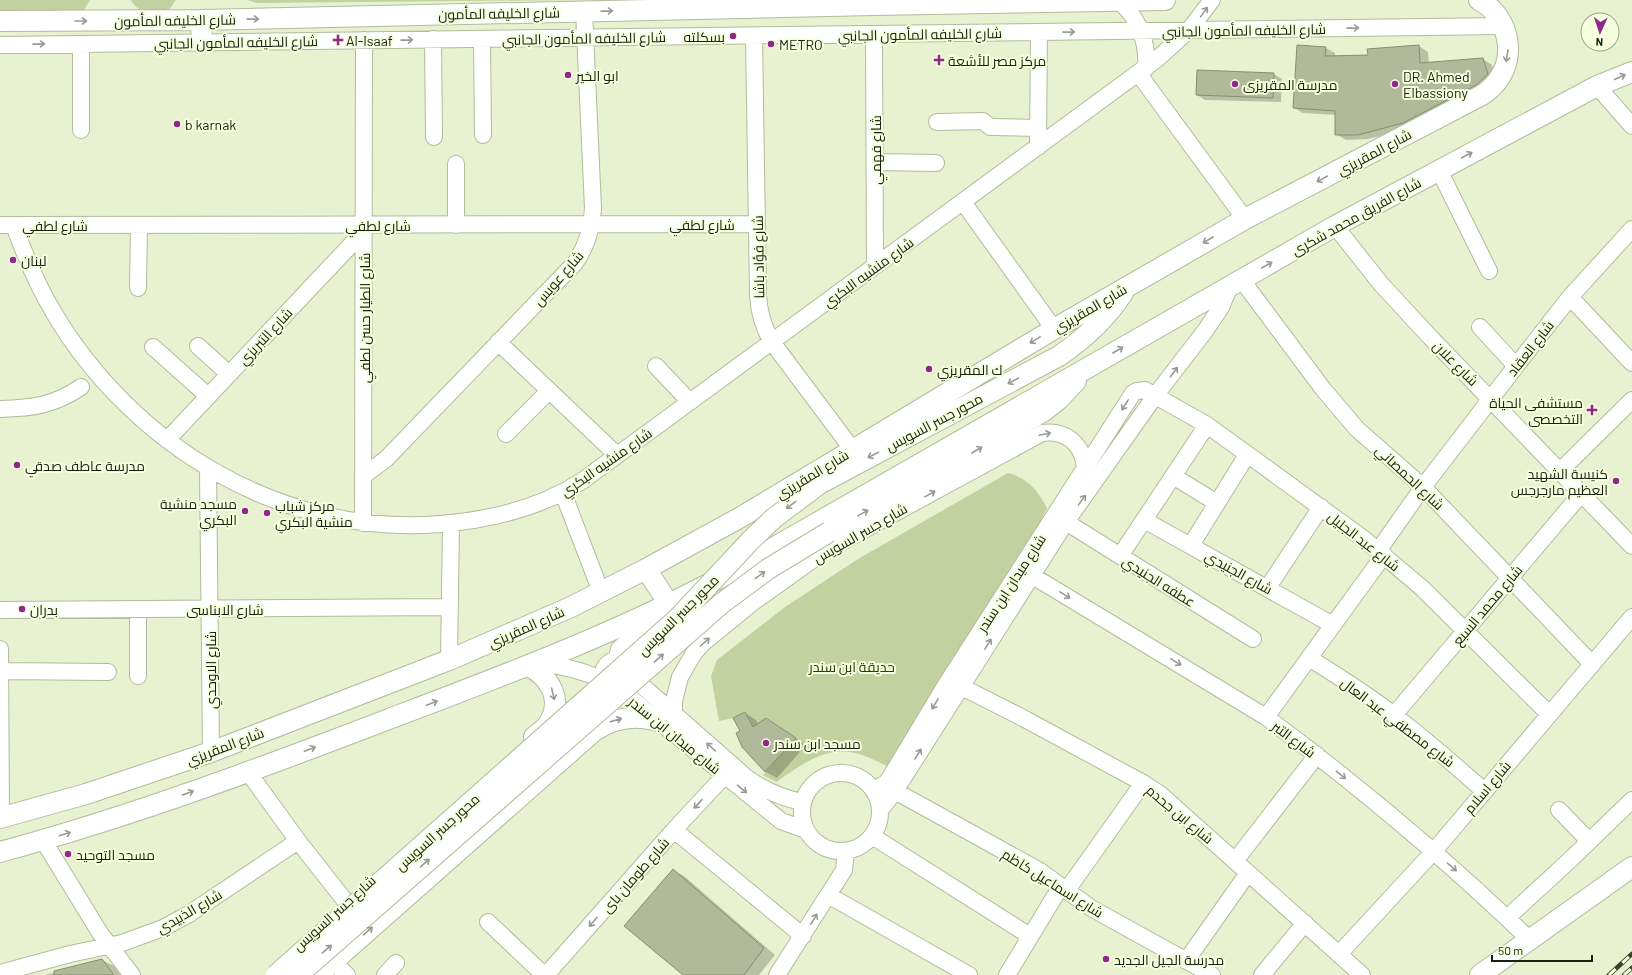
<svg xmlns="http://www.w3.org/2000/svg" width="1632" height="975" viewBox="0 0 1632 975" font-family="Barlow,Cairo,sans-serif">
<rect width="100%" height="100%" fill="#e8f1d0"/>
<path fill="#c3d09f" d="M0,0H90L82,13H0Z
M131,0H176C173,4 170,10 165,12C152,16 137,12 131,0Z
M248,0H575L256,3Z
M1008,473C1028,478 1038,491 1047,508L1027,548L891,768C878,762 864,754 850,752C822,748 798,767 776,782L763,775L796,738L767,718L753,727L745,712L733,718L719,721L711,676L717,660L785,607L858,559Z"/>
<path fill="#0003" d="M1419,46L1428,52L1429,64L1483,59L1492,65L1497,80L1413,128L1368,139L1346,140L1336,134V115L1303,113L1294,108L1326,48L1335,53V57L1369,56Z
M1198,71L1274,74L1282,79L1281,102L1205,100L1197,95Z
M745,713L756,720L758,724L766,719L806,745L777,778L766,772L743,747L741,732Z
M673,870L684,876L775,955L759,975H685Z
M102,960L114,966L120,975H45Z"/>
<path fill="#b0b999" stroke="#858e6f" d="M1297,45L1326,47L1325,56L1368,55L1367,49L1419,45L1420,63L1483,58L1488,74L1476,85L1403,123L1358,135H1335V111L1293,108Z
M1197,70L1274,73L1273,98L1196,95Z
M745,712L753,727L766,718L796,738L765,772L742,747L736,733L740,731L733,718Z
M673,869L764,948L744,975H683L624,926Z
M102,959L114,975H54V971Z"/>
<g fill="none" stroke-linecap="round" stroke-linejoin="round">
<g stroke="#b2bb9b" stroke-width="18">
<path id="minor" d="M1119,1C1139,19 1148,41 1146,68
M874,34L875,266
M754,36L758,295C759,313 763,327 772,342L852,449
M433,39L434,137
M482,39L483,135
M81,44V130
M0,45L1504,26
M1138,73L1245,219
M1597,86L1632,126
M937,122L983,121L990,127H994L1038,128
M1038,147L1039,32
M875,162L936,163
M456,164V225
M1439,170L1489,271
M963,202L1054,329
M0,225L757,224
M14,225C25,256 37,285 54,313C133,446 283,537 440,524C490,520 540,508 582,481L1157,59L1189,30L1212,0
M1335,226L1381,284L1430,337L1632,546
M1241,279L1323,389L1357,429L1423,487L1592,664
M138,288L139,225
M1570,297L1632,363
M1480,327L1516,366
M498,342L617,455
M198,346L229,374
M153,347L208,396
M656,366L690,402
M0,409C32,408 53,406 81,387
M506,434L549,391
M167,440L364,231
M208,469L211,752
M1560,471L1632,400
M363,476L386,459L575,263C587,246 592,228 593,208L584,11
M1173,476L1217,503
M563,493L601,592
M1144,520L1333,625
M1066,522L1253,639
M363,523L364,40
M1191,545L1247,455
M1378,551L1423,487L1516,366L1570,297L1632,229
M1120,556L1207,425
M1031,575L1266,717C1359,786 1447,860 1530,940
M1268,587L1321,507
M0,610L450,607
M659,613L619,649L617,659L622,668L747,778C764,790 781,798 803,802
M0,649L1,818
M1309,658C1338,676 1368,695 1395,716C1426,740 1455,765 1484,791
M449,660L451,524
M534,663C564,665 590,672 617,687L781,821L806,830
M0,671L108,672
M138,676V609
M602,679C602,669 607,661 617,659
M952,682L1023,718L1143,783L1160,794L1362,975
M674,713V701L680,677L694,653L703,643L752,603L825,551L1042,433C1066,430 1083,444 1085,468
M1394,715L1581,494
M1266,717L1384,555
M248,772L298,841L346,902
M802 812a39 39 0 1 1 78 0a39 39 0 1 1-78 0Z
M874,790L886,783L891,776L947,683L1133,393L1137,391L1145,390L1207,425L1364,539L1422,588L1549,714
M895,791L1040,871L1091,908L1212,975
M881,809L895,791L1066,522L1155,396L1205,331L1221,307L1230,286
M1559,810L1589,841
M674,830L803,936
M872,836L1030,936
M43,840L100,933L132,975
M1235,861L1317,755
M1067,890L1143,783
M828,895L969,975
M1507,918L1572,858L1632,800
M488,922L544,975
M1339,954L1434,851L1632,617
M1186,961L1248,873
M333,962L347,975
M0,973L70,954L122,943L163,928L189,914L298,841
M385,975L396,963
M546,975L674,830L725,775
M777,975L844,870L846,851
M1007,975L1061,886
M1262,975L1305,923"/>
</g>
<g stroke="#b2bb9b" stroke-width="22">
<path id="major" d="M201,20L202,42
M0,21L201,20L873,5L1165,0
M823,482L1059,356C1084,339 1106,319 1123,293
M829,532L938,472L1044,411L1058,400L1076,381
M646,569L669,604
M528,666C549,676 563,699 550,721C547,728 540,732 534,737
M0,818L86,794L211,752L449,660L571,607L646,569L741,517L1054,329L1245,219L1482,95C1488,91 1494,86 1498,80C1517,55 1508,15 1479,0
M0,852C133,816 261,768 389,719C505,675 623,631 733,571L1335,226L1597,86L1632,72
M318,975L594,731C615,717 637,714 661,722
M1480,975L1632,867"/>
</g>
<use href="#minor" stroke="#fff" stroke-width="16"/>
<use href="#major" stroke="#fff" stroke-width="20"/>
<g stroke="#3b4030" stroke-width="4.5">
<path id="rail" d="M1609,975L1632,954
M1624,975L1632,968"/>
</g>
<use href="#rail" stroke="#f5ffdd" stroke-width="3" stroke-dasharray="9" stroke-linecap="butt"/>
<g stroke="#b2bb9b" stroke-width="22" stroke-linecap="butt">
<path id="major-bridge" d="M276,975L677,619L751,540L774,518L822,482
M298,975L721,604L768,569L829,532"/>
</g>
<use href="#major-bridge" stroke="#fff" stroke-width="20"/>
</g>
<defs><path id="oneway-shaft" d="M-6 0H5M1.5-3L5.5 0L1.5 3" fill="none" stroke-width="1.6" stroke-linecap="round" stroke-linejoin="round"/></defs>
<g stroke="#989a94">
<use href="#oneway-shaft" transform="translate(607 11) rotate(-1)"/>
<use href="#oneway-shaft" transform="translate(1204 12) rotate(-54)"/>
<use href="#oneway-shaft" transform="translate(253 19) rotate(-1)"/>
<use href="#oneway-shaft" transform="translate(81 21)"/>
<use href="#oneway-shaft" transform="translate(1353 28) rotate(-1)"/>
<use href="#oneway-shaft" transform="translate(1069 32) rotate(-1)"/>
<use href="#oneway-shaft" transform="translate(407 40) rotate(-1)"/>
<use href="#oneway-shaft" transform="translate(39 44) rotate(-1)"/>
<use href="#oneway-shaft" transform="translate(1507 56) rotate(99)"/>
<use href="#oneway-shaft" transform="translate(1620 77) rotate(-24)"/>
<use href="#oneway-shaft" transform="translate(1467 155) rotate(-28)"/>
<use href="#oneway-shaft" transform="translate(1322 179) rotate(152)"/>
<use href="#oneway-shaft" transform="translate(1208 240) rotate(150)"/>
<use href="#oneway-shaft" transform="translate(1267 265) rotate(-30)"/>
<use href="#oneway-shaft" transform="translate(1035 340) rotate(149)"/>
<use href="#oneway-shaft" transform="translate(1118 350) rotate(-30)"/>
<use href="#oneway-shaft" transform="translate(1174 372) rotate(-53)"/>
<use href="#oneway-shaft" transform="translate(1013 381) rotate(152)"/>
<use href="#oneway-shaft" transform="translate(1125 405) rotate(122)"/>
<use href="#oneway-shaft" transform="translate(1045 434) rotate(-12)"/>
<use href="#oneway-shaft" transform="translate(977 450) rotate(-30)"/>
<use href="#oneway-shaft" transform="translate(873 455) rotate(152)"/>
<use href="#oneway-shaft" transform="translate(930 494) rotate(-29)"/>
<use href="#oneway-shaft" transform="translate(1082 500) rotate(-55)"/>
<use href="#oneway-shaft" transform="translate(791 505) rotate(142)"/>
<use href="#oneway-shaft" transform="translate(863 513) rotate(-29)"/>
<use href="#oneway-shaft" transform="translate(760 575) rotate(-36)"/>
<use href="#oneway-shaft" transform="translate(1065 595) rotate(31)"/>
<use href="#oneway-shaft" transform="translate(705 642) rotate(-42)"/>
<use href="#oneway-shaft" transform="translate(988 644) rotate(-58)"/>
<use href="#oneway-shaft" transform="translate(659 658) rotate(-41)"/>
<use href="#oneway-shaft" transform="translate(1176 662) rotate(31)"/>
<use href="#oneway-shaft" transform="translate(553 694) rotate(76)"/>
<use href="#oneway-shaft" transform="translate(432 703) rotate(-21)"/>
<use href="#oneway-shaft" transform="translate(935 704) rotate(121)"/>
<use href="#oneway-shaft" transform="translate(616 720) rotate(-16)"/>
<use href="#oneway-shaft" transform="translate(711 747) rotate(-138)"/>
<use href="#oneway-shaft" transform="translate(310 749) rotate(-21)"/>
<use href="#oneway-shaft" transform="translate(918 754) rotate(-58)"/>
<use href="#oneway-shaft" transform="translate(1341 775) rotate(39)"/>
<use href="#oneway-shaft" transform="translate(742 789) rotate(39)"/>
<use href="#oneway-shaft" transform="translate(188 793) rotate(-20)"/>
<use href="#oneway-shaft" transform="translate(698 804) rotate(133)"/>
<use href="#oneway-shaft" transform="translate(65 834) rotate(-17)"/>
<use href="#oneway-shaft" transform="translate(425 863) rotate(-41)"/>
<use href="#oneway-shaft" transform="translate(1452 867) rotate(41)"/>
<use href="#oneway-shaft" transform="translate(814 919) rotate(-59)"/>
<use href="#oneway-shaft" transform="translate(593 922) rotate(131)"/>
<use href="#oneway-shaft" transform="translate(368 931) rotate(-41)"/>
<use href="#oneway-shaft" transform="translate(327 949) rotate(-41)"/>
</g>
<g fill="#90278b" stroke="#f5ffdd" stroke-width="1.5">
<circle cx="733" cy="36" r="4"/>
<path d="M336 34h4v4h4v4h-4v4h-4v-4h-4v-4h4z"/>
<circle cx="771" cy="44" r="4"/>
<path d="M937 54h4v4h4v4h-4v4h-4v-4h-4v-4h4z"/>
<circle cx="568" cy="75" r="4"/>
<circle cx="1235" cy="84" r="4"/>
<circle cx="1395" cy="84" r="4"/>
<circle cx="177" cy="124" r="4"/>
<circle cx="13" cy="260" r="4"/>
<circle cx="929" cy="369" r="4"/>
<path d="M1590 404h4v4h4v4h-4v4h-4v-4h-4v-4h4z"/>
<circle cx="17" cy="465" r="4"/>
<circle cx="1616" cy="481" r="4"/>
<circle cx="245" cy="511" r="4"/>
<circle cx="267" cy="513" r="4"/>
<circle cx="22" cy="609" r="4"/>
<circle cx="766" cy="743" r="4"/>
<circle cx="68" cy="854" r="4"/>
<circle cx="1106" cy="959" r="4"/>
</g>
<g text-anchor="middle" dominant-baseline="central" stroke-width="4" stroke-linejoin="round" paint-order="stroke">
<g font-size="14" fill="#1b1f12" stroke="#f5ffdd">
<text transform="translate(499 13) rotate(-1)">شارع الخليفه المأمون</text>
<text transform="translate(175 20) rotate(-1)">شارع الخليفه المأمون</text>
<text transform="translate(1244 30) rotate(-1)">شارع الخليفه المأمون الجانبي</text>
<text transform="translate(920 34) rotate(-1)">شارع الخليفه المأمون الجانبي</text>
<text transform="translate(584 38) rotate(-1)">شارع الخليفه المأمون الجانبي</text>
<text transform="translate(236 42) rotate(-1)">شارع الخليفه المأمون الجانبي</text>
<text transform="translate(875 150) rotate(-90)">شارع فهمي</text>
<text transform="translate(1374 152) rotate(-28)">شارع المقريزي</text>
<text transform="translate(1356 216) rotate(-29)">شارع الفريق محمد شكرى</text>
<text x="702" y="224">شارع لطفي</text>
<text x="55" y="225">شارع لطفي</text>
<text x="378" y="225">شارع لطفي</text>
<text transform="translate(758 257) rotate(-91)">شارع فؤاد باشا</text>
<text transform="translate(868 272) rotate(-36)">شارع منشيه البكري</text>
<text transform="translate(558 278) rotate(-49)">شارع عويس</text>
<text transform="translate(1090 308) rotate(-30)">شارع المقريزي</text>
<text transform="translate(364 318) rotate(-90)">شارع الطيار حسن لطفي</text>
<text transform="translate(265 336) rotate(-47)">شارع التبريزي</text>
<text transform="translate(1530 348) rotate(-52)">شارع العقاد</text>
<text transform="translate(1456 363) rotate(45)">شارع علان</text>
<text transform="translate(934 422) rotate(-28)">محور جسر السويس</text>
<text transform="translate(606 462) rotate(-35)">شارع منشيه البكري</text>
<text transform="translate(812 474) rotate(-31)">شارع المقريزي</text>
<text transform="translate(1410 477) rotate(43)">شارع الحمصاني</text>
<text transform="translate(860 533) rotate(-30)">شارع جسر السويس</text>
<text transform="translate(1364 541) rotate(38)">شارع عبد الجليل</text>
<text transform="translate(1239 572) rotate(29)">شارع الجنيدي</text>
<text transform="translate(1159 581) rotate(32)">عطفه الجنيدي</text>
<text transform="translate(1011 583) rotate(-57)">شارع ميدان ابن سندر</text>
<text transform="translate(1487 605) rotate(-50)">شارع محمد السبع</text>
<text x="225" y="609">شارع الابناسى</text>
<text transform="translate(678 615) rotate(-45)">محور جسر السويس</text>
<text transform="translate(526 627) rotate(-24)">شارع المقريزي</text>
<text transform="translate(210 670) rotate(-90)">شارع الاوحدي</text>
<text transform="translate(1398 722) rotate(37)">شارع مصطفي عبد العال</text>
<text transform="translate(675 735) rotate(39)">شارع ميدان ابن سندر</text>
<text transform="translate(1294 739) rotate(37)">شارع التبر</text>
<text transform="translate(225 746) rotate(-21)">شارع المقريزي</text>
<text transform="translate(1487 787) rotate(-50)">شارع اسلام</text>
<text transform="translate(1180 814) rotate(40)">شارع ابن جحدم</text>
<text transform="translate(437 832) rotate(-42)">محور جسر السويس</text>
<text transform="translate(635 875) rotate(-49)">شارع طومان باى</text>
<text transform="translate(1053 883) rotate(32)">شارع اسماعيل كاظم</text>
<text transform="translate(189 911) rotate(-30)">شارع الذبيدي</text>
<text transform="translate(334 913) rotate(-42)">شارع جسر السويس</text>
</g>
<g font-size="14" fill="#1b1f12" stroke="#f5ffdd" text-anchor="start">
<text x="725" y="36" text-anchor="end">بسكلته</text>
<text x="346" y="40">Al-Isaaf</text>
<text x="779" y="44">METRO</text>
<text x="948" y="60">مركز مصر للأشعة</text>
<text x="576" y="75">ابو الخير</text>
<text x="1403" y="76">DR. Ahmed<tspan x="1403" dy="16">Elbassiony</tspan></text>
<text x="1243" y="84">مدرسة المقريزى</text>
<text x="185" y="124">b karnak</text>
<text x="21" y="260">لبنان</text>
<text x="937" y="369">ك المقريزي</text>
<text x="1583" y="402" text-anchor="end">مستشفى الحياة<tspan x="1583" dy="16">التخصصى</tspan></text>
<text x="25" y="465">مدرسة عاطف صدقي</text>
<text x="1608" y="473" text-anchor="end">كنيسة الشهيد<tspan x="1608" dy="16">العظيم مارجرجس</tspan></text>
<text x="237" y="503" text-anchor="end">مسجد منشية<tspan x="237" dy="16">البكري</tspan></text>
<text x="275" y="505">مركز شباب<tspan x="275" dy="16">منشية البكري</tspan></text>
<text x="30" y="609">بدران</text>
<text x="774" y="743">مسجد ابن سندر</text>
<text x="76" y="854">مسجد التوحيد</text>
<text x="1114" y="959">مدرسة الجيل الجديد</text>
</g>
<g font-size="14" fill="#313b01" stroke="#f5ffdd">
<text x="852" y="666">حديقة ابن سندر</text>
</g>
</g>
<g transform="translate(1600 32) rotate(183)"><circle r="19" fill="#f5ffdd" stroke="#9ea58c"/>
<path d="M0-3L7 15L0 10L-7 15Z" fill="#90278b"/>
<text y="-6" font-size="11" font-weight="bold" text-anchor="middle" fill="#1b1f12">N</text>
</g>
<path d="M1492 955v6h100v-6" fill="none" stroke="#1b1f12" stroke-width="2"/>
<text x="1498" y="955" font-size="12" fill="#1b1f12" stroke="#f5ffdd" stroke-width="3" paint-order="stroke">50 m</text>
</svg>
